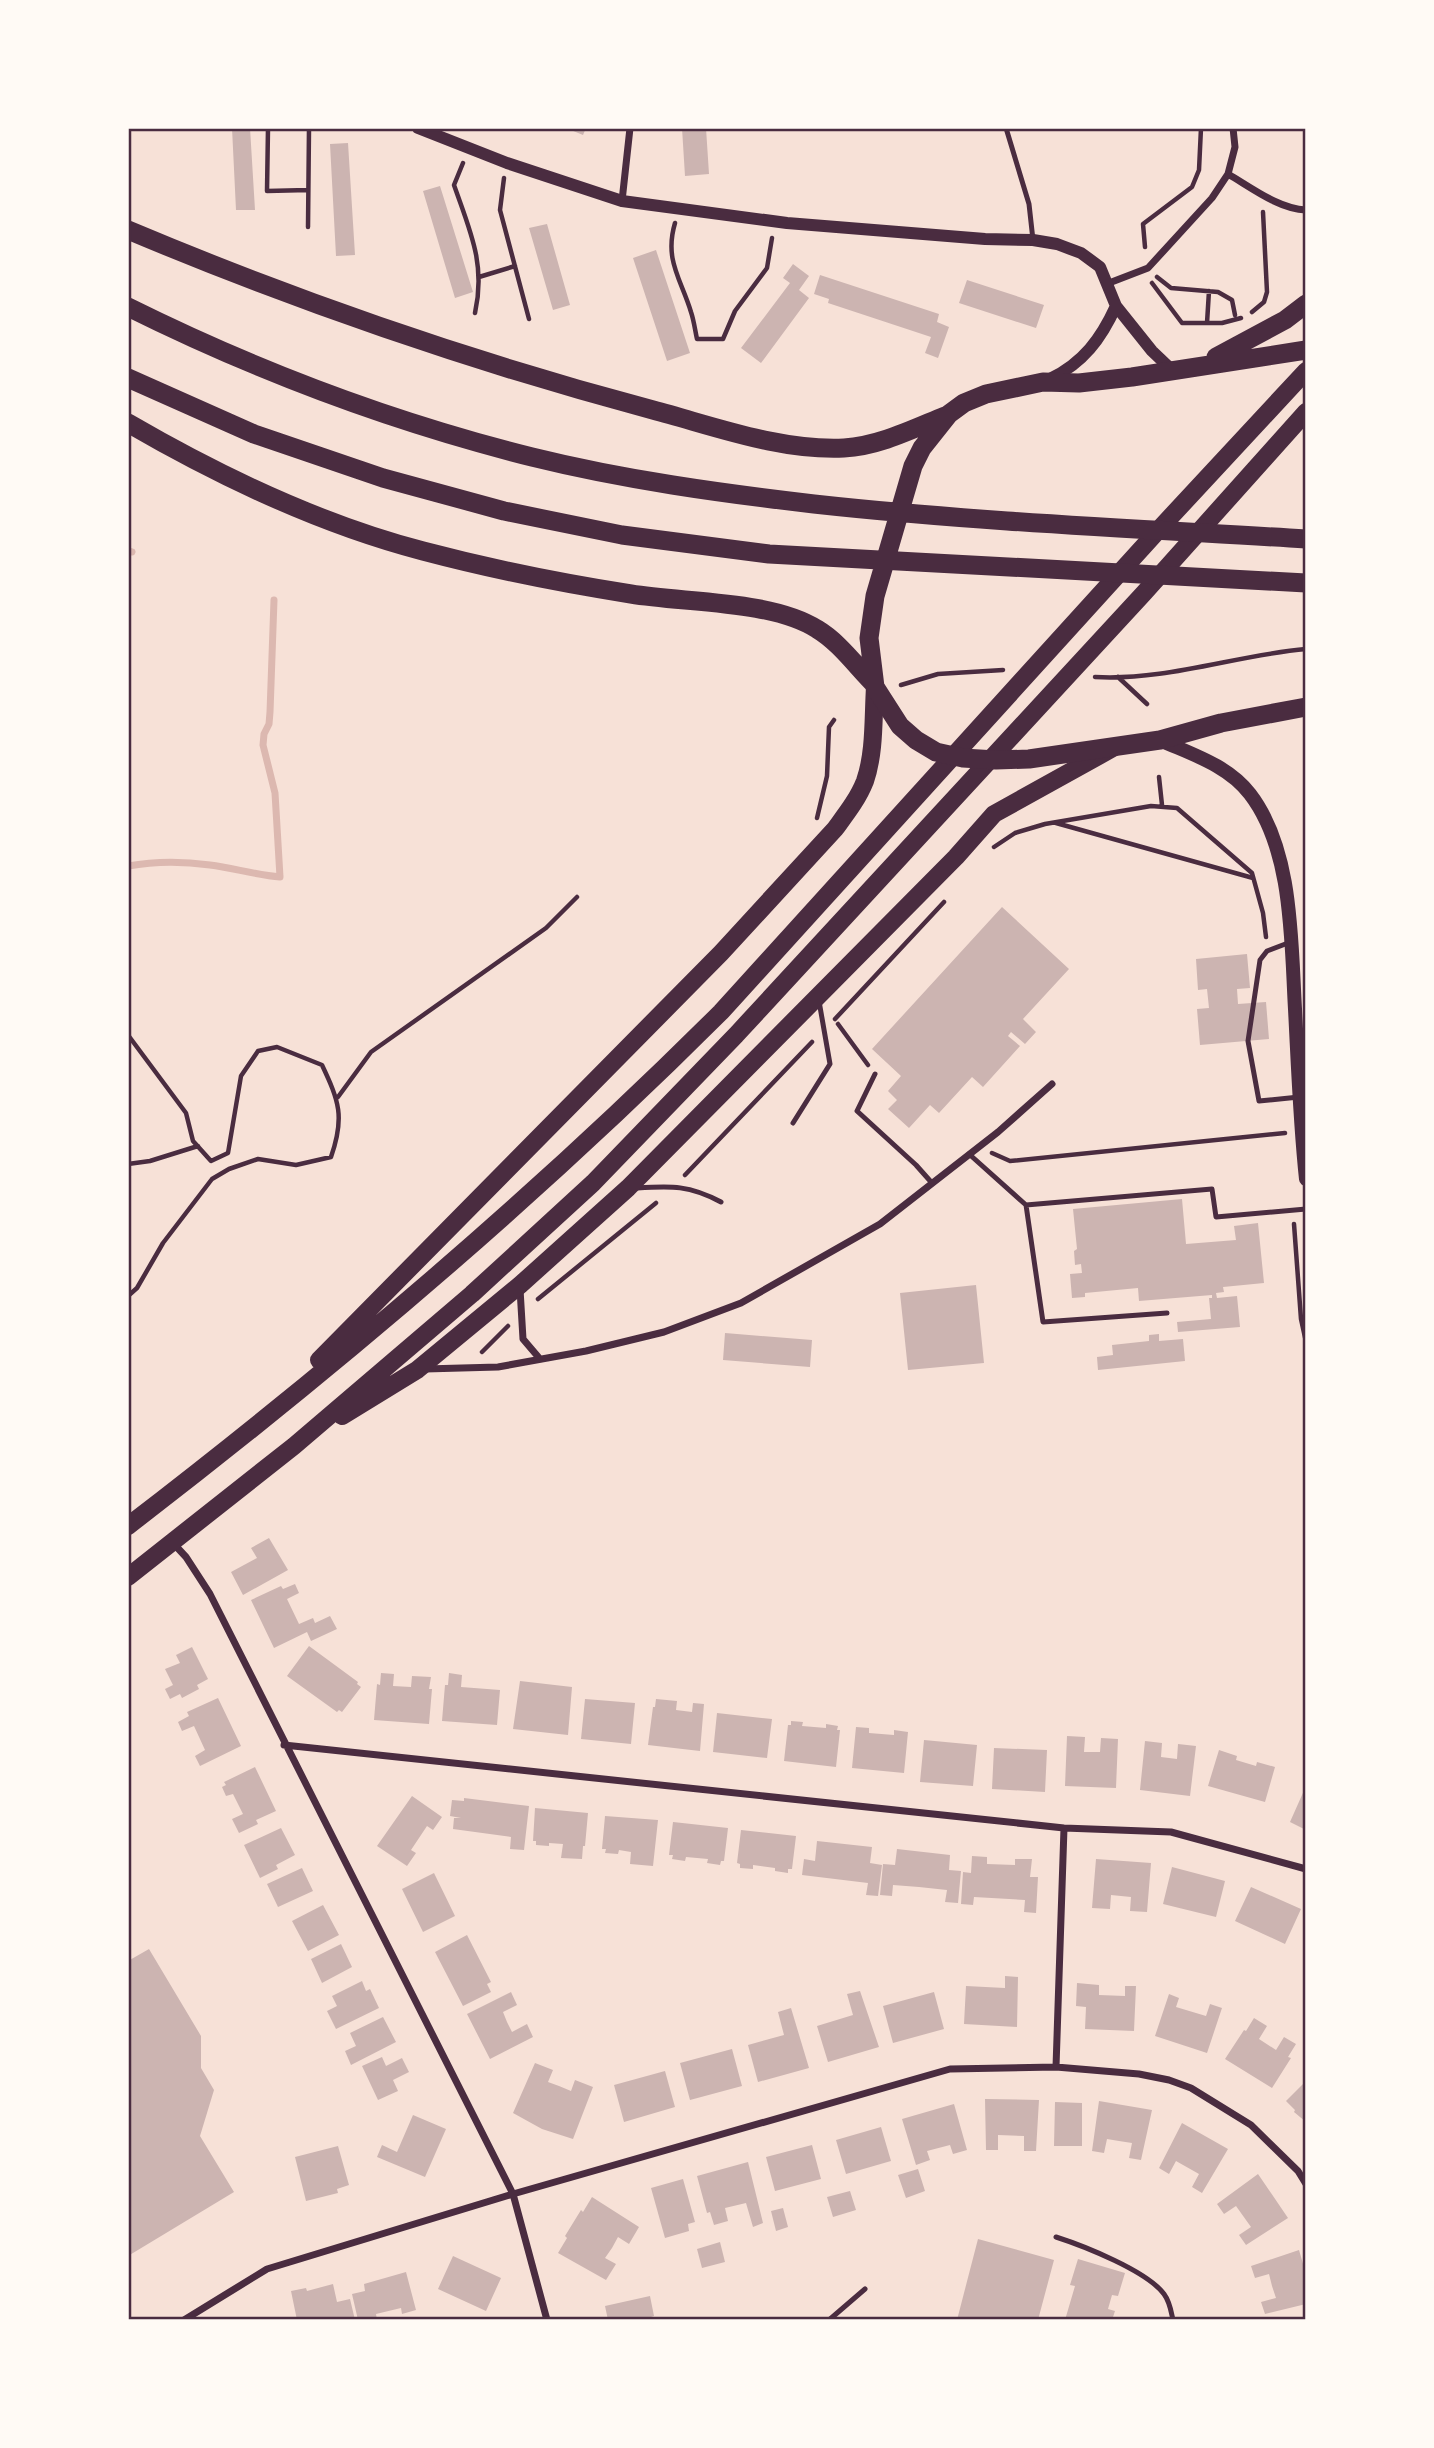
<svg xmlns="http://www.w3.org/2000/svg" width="1434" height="2448" viewBox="0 0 1434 2448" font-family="Poppins,sans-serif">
<rect width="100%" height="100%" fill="#f7e1d7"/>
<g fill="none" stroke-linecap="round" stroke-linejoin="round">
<path stroke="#dcb8b0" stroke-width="7" d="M128,551L132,552
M128,866C155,861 182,861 210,865C233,868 256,875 280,877L275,793L263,745L264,734L269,724L270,712L274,600"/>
</g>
<path fill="#ccb4b1" d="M232,128H250L255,210H236Z
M566,128H586L583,135Z
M682,128H706L709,174L685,176Z
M348,143L355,255L336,256L330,144Z
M440,186L473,292L455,298L423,191Z
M547,224L570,305L553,310L529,228Z
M656,250L690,353L667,361L633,258Z
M793,264L809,276L799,290L809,298L761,363L741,348L790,283L783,278Z
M820,275L939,314L937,322L949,327L938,358L925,353L931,337L828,303L829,299L814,294Z
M967,280L1044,305L1036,328L959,303Z
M1002,907L1069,969L1023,1019L1036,1032L1025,1044L1011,1032L1008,1036L1020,1046L983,1087L972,1077L939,1113L930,1105L909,1128L888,1109L897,1100L888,1091L901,1076L872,1049Z
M1247,954L1250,988L1237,989L1238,1004L1266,1002L1269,1039L1200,1045L1197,1009L1209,1008L1207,989L1198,990L1196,959Z
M1182,1199L1186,1244L1236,1240L1234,1226L1258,1223L1264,1283L1223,1287L1224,1292L1216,1293L1217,1298L1237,1296L1240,1327L1178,1332L1177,1322L1211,1319L1209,1298H1212V1295L1139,1301L1138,1288L1085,1293V1297L1072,1298L1070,1274L1082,1273L1081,1264L1075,1265L1074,1251L1077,1249L1073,1209Z
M976,1285L984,1363L908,1370L900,1293Z
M725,1333L812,1340L810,1367L723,1360Z
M1159,1334V1341L1183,1339L1185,1361L1098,1370L1097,1357L1113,1355L1112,1345L1149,1341V1335Z
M269,1538L288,1570L243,1595L231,1572L257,1558L251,1548Z
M295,1584L299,1593L287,1599L299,1624L313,1618L315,1623L330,1616L337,1629L311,1641L307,1632L274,1648L251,1600L281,1586L283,1589Z
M309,1646L358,1682L357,1684L361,1687L342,1712L339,1710L337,1712L287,1676Z
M192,1647L208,1679L197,1685L199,1689L182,1698L180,1694L170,1699L165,1689L173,1685L165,1669L180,1663L176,1655Z
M381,1673L394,1674L393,1686L411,1687L412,1676L431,1677L429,1689H432L429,1724L374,1720L377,1684L380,1685Z
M449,1673L462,1675L461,1687L500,1690L497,1725L442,1721L445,1685H448Z
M520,1681L572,1687L568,1735L513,1729Z
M218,1698L241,1746L200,1766L195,1756L205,1750L194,1726L182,1731L178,1722L189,1716L187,1712Z
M585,1699L635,1703L631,1744L581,1739Z
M656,1699L677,1701L676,1710L692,1712L693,1703L704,1704L700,1751L648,1745L653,1707H655Z
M717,1713L772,1719L767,1758L713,1752Z
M791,1721L803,1722L802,1726L826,1728V1724L838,1726L837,1730H840L836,1767L784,1761L788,1725H791Z
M856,1727L869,1728V1733L894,1735V1730L908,1732L904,1773L852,1768Z
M1067,1736L1085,1737L1084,1752H1100L1101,1738L1118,1739L1116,1788L1065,1786Z
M924,1740L977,1745L973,1786L920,1782Z
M1145,1741L1162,1743L1161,1757L1177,1759L1178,1744L1196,1746L1190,1796L1140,1790Z
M994,1748L1047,1750L1045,1792L992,1789Z
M1219,1750L1237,1756L1236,1760L1256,1766L1257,1762L1275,1767L1265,1802L1208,1786Z
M255,1767L276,1811L256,1820L258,1824L239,1833L232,1819L243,1814L233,1794L226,1796L222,1787L226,1785L224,1782Z
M1306,1786V1830L1290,1822Z
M412,1796L442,1817L433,1830L427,1826L411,1850L416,1853L407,1866L377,1846Z
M464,1798L529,1806L524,1850L510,1849L511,1837L453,1829L454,1818H461L450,1816L452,1800L464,1801Z
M535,1808L588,1813L585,1846H583L582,1859L561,1858L563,1844L549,1843V1846L536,1845V1841H533Z
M605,1816L658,1820L653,1866L630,1864L631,1852L619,1850L618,1854L605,1853L606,1849H602Z
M673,1822L728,1828L724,1861H721L720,1865L707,1863L708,1859L686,1857L685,1861L672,1859L673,1855H669Z
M281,1828L295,1855L276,1865L278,1869L260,1878L244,1845Z
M741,1830L796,1836L792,1869H788V1873L775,1871V1868L753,1865V1869L740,1868V1864L737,1863Z
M817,1841L872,1847L870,1863L882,1865L878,1896L866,1895L868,1883L802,1875L804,1859L815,1861Z
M897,1849L950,1855L949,1870L961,1871L958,1903L945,1902L947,1890L919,1887L893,1885L892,1896L880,1895L883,1864L895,1865Z
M972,1856L987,1857V1864L1015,1865V1859H1032L1030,1877H1038L1036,1913L1024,1912L1025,1900L974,1897L973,1905L961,1904L963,1872L971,1873Z
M1096,1859L1151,1863L1147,1912L1130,1911L1131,1897L1111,1895L1110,1909L1092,1908Z
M1172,1867L1225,1881L1216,1917L1163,1904Z
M302,1868L313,1891L278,1907L267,1884Z
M434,1873L455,1916L423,1932L402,1889Z
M1251,1887L1301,1909L1285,1944L1235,1921Z
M323,1905L339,1935L308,1951L292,1921Z
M467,1935L491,1982L487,1984L491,1992L463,2006L435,1952Z
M341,1944L352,1967L322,1983L311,1959Z
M149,1949L201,2036V2068L214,2090L200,2136L234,2192L128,2256V1961Z
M1005,1976L1018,1977L1017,2027L964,2024L966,1986L1005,1988Z
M362,1981L366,1991L370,1989L379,2008L336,2029L327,2011L337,2006L332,1996Z
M1077,1983L1099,1985V1995L1125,1996V1986H1136L1134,2031L1085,2029L1086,2007L1076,2006Z
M860,1991L879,2047L828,2062L817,2026L853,2015L847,1994Z
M511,1992L517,2005L503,2012L507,2022L512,2032L527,2024L533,2037L490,2059L467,2014Z
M934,1992L944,2029L893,2043L883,2006Z
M1169,1994L1179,1998L1176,2007L1206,2016L1210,2004L1222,2008L1207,2053L1155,2036Z
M791,2008L809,2068L758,2082L748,2045L784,2035L778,2012Z
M383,2017L396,2042L351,2065L345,2051L356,2046L350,2033Z
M1254,2018L1267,2026L1259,2039L1276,2050L1284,2037L1296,2044L1288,2057L1291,2058L1272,2088L1225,2059L1244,2030L1246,2031Z
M732,2049L742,2086L690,2100L680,2063Z
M382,2057L386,2066L402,2058L409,2072L393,2080L398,2091L378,2100L362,2066Z
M535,2063L553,2070L548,2082L559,2086L571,2091L575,2080L593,2087L573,2139L542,2129L513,2113Z
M665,2071L675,2107L624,2122L614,2085Z
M1306,2081V2122L1294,2112L1295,2110L1286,2101Z
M985,2099L1039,2100L1036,2151H1024V2136L998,2135V2150H986Z
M1099,2101L1152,2110L1141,2160L1129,2158L1132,2143L1119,2141L1107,2139L1104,2153L1092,2151Z
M1055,2102L1082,2103V2146H1054Z
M954,2104L967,2150L953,2154L950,2145L927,2151L930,2160L916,2165L902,2119Z
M413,2115L446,2129L425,2177L377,2157L382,2145L397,2152Z
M1182,2123L1228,2149L1202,2193L1192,2187L1199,2174L1176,2161L1169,2174L1159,2168Z
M881,2127L891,2161L846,2174L836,2140Z
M812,2145L821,2179L775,2191L766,2157Z
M338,2146L349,2185L337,2189L338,2193L306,2201L295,2157Z
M748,2162L763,2223L753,2227L746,2203L725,2208L728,2221L714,2225L710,2212L707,2213L697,2176Z
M918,2169L925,2191L906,2198L898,2175Z
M1258,2174L1288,2218L1246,2245L1239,2235L1251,2227L1236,2206L1224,2214L1217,2204Z
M683,2179L695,2222L688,2224L689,2231L665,2238L651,2188Z
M850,2191L856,2210L833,2217L827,2197Z
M592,2197L639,2227L629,2244L618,2237L612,2248L605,2258L616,2264L606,2280L558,2253L567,2238L565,2236L581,2210L583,2212Z
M783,2208L788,2227L776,2231L771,2211Z
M978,2239L1054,2260L1038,2320H957Z
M720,2242L725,2262L702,2268L697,2249Z
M1299,2250L1306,2274V2304L1265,2314L1261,2302L1276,2298L1272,2286L1269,2274L1255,2278L1251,2266Z
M453,2256L501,2278L486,2311L438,2289Z
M1078,2259L1125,2273L1118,2296L1112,2295L1108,2309L1115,2311L1112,2320H1065L1075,2286L1070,2285Z
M406,2272L416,2310L402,2314L401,2308L376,2314L377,2320H358L352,2294L365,2291L364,2284Z
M333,2284L337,2302L350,2299L355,2320H297L291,2291L306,2288L307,2291Z
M650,2296L654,2316L642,2320H608L605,2306Z"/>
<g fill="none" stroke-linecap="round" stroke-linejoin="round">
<path stroke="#4a2c40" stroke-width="4.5" d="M268,128L267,191L308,190
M463,163L454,185C470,231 486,264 475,313
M504,178L500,210L529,319
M675,223C664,260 681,279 691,312C694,321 695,330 697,339H723L735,311L767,268L772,238
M308,227L309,128
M1145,247L1143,224L1192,187L1199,170L1201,128
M479,277L515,266
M1157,277L1171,288L1218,292L1232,300L1235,315
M1152,283L1182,323H1222L1241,318
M1252,312L1264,302L1267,292L1263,212
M1207,323L1209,291
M1095,677C1167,681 1236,655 1306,649
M1118,677L1147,704
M901,685L938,674L1003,670
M1159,777L1162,805
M817,818L827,776L829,727L834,720
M1056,823L1253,878
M994,847L1015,833L1045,824L1151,806L1177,808L1252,873L1263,913L1266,937
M835,1019L944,902
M838,1024L868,1065
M128,1035L186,1113L193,1141L211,1161L228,1153L241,1076L258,1051L277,1047L322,1065C339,1101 345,1117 331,1157L296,1165L258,1159L229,1169L212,1179L163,1243L137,1288L128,1296
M338,1097L371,1052L546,928L577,897
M992,1153L1010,1161L1285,1133
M128,1164L150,1161L198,1146
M685,1175L812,1042
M1294,1224L1301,1319L1306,1342
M538,1299L656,1203
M482,1352L508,1326"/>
<path stroke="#4a2c40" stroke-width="5" d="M1006,128L1029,204L1033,240
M1288,943L1267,951L1260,960L1248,1041L1259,1101L1299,1097
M875,1074L857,1111L916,1165L932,1183
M793,1123L830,1064L819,1001
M969,1154L1026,1205L1212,1189L1216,1217L1306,1209
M637,1188C672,1186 689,1185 721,1202
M1026,1205L1043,1322L1167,1313
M1056,2237C1084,2246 1147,2271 1164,2294C1170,2302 1171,2311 1173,2320
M829,2320L865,2289"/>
<path stroke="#4a2c40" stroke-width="7" d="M1228,174C1252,188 1279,209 1306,210
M622,201L630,128
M1109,283L1148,268L1212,198L1228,174L1235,147L1233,128
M520,1289L523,1339L540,1359
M425,1369L498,1367L586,1351L664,1332L741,1303L880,1224L998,1132L1052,1084
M173,1543L186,1557L210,1594L513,2194L547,2320
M284,1745L1064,1828L1171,1832L1306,1869
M1056,2067L1064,1828
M184,2320L267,2269L513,2194L950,2069L1056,2067L1139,2074L1169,2080L1191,2088L1251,2125L1298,2171L1306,2184"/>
<path stroke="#4a2c40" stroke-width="12" d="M418,128L507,163L622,201L787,223L985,239L1033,240L1057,244L1081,253L1100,267L1116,306L1152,351L1173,371
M1050,379C1083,363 1101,339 1116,306"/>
<path stroke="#4a2c40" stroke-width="14" d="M1160,740C1191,754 1228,765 1250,794C1293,850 1291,941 1295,1009C1298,1066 1300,1123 1306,1179"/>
<path stroke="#4a2c40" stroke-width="18" d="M319,1360L721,953L835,829C846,814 858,799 865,781C875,752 873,718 875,687
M342,1416L417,1370L520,1285L628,1188L956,857L994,814L1113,748
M128,1526C335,1367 536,1197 721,1012L1163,525L1306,371
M128,1577L294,1446L472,1294L593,1183L736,1035L1144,593L1306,412"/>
<path stroke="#4a2c40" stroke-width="19" d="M128,230C299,302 473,362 653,410C714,426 780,451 844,448C879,446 913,429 945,416
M128,307C257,371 392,422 532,457C625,480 720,493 814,504C978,522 1142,529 1306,539
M1306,350L1132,377L1079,383L1043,382L986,394L964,403L949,414L922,448L913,466L875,596L869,638L875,687L900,726L916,740L936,752L963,758L996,760L1029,759L1160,740L1221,723L1306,707
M1216,357L1285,320L1306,304
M128,378L254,434L383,478L504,511L622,535L769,554L1306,583
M128,423C221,477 319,524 423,551C491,569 561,583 631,594C685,603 771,600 817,629C839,642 856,666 874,684"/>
</g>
<rect width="1434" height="2448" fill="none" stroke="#fffaf5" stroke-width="259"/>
<rect x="130" y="130" width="1174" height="2188" fill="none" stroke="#4a2c40" stroke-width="2.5"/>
</svg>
